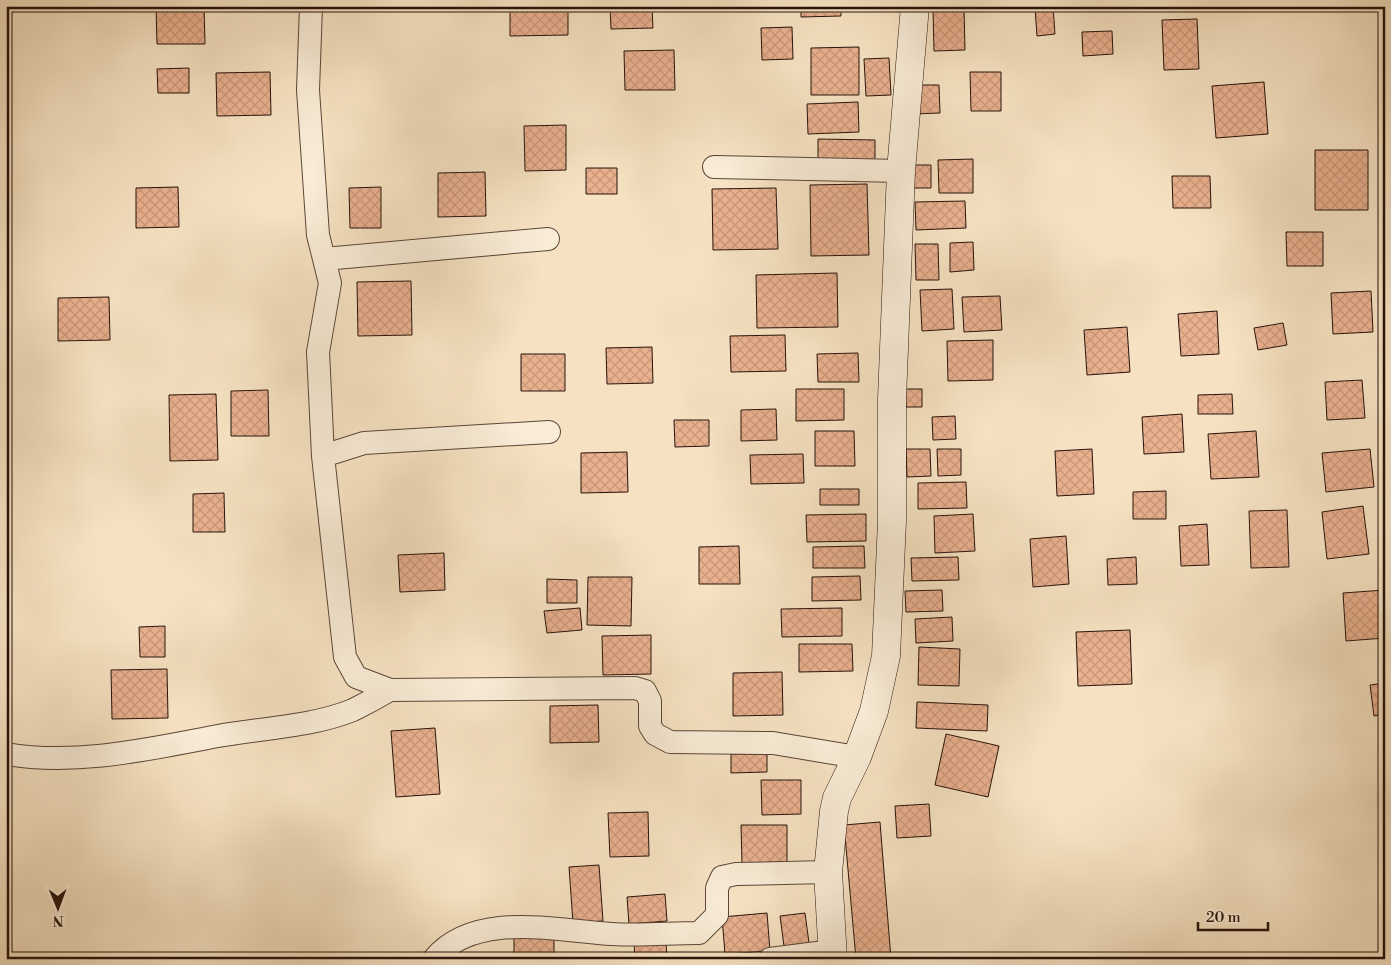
<svg xmlns="http://www.w3.org/2000/svg" width="1391" height="965" viewBox="0 0 1391 965" font-family="'Libre Bodoni',serif">
<defs>
<pattern id="building-cross-hatch" width="8" height="8" patternUnits="userSpaceOnUse" patternTransform="scale(1.25)"><rect width="8" height="8" fill="#eab18f"/><path d="M0 0l8 8M0 8l8-8" fill="none" stroke="#c9977a"/></pattern>
</defs>
<rect width="100%" height="100%" fill="#f6e2c2"/>
<filter id="stains"><feTurbulence type="fractalNoise" baseFrequency=".004" numOctaves="4"/><feColorMatrix values="0 0 0 0 .2 0 0 0 0 .09 0 0 0 0 .02 0 0 0 .5 -.17"/></filter>
<radialGradient id="worn" r=".72"><stop offset=".6" stop-color="#630" stop-opacity="0"/><stop offset="1" stop-color="#630" stop-opacity=".3"/></radialGradient>
<path fill="url(#building-cross-hatch)" stroke="#27120a" d="M156,6H204L205,44H157Z
M510,6H568V35L510,36Z
M610,6H652L653,28L611,29Z
M801,6H841V16L801,17Z
M1053,6L1055,34L1037,36L1035,8Z
M964,8L965,50L934,51L933,9Z
M1197,19L1199,69L1164,70L1162,20Z
M792,27L793,59L762,60L761,28Z
M1112,31L1113,54L1083,56L1082,32Z
M859,47V95H811V48Z
M674,50L675,90H625L624,51Z
M889,58L891,95L866,96L864,59Z
M189,68V93H158L157,69Z
M270,72L271,115L217,116L216,73Z
M970,72H1001V111H971Z
M1264,82L1268,134L1216,138L1212,86Z
M913,85H939L940,113L913,114Z
M858,102L859,132L808,134L807,104Z
M566,125V170L525,171L524,126Z
M818,139L875,140V164L818,162Z
M1315,150H1368V210H1315Z
M973,159V193H939L938,160Z
M912,165H931V188H912Z
M586,168H617V194H586Z
M485,172L486,216L438,217V173Z
M1172,176H1210L1211,208H1173Z
M867,184L869,255L811,256L810,185Z
M178,187L179,227L136,228V188Z
M381,187V228H350L349,188Z
M776,188L778,249L713,250L712,189Z
M965,201L966,228L916,230L915,202Z
M1286,232H1323V266H1287Z
M973,242L974,270L950,272V243Z
M915,244H938L939,280H916Z
M837,273L838,327L757,328L756,275Z
M411,281L412,335L358,336L357,282Z
M952,289L954,329L922,331L920,290Z
M1371,291L1373,332L1333,334L1331,293Z
M1000,296L1002,330L964,332L962,297Z
M109,297L110,340L58,341V298Z
M1217,311L1219,354L1181,356L1178,314Z
M1283,323L1287,345L1258,350L1254,328Z
M1127,327L1130,372L1087,375L1084,330Z
M785,335L786,371L731,372L730,336Z
M993,340V380L948,381L947,341Z
M652,347L653,383L607,384L606,348Z
M858,353L859,382H818L817,354Z
M521,354H565V391H521Z
M1362,380L1365,418L1327,420L1325,382Z
M796,389H844V420L796,421Z
M905,389H922V407H906Z
M268,390L269,436H231V391Z
M216,394L218,460L170,461L169,395Z
M1232,394L1233,414H1198V395Z
M776,409L777,440L741,441V410Z
M1182,414L1184,452L1144,454L1142,417Z
M955,416L956,439L933,440L932,417Z
M674,420H709V446L675,447Z
M815,431H854L855,466H815Z
M1256,431L1259,477L1211,479L1208,434Z
M906,449H930L931,476L907,477Z
M937,449H961V475L938,476Z
M1092,449L1094,494L1057,496L1055,451Z
M1370,449L1374,487L1326,492L1322,453Z
M627,452L628,492L581,493V453Z
M803,454L804,483L751,484L750,455Z
M966,482L967,508L918,509V483Z
M820,489H859V505H820Z
M1166,491V519H1133V492Z
M224,493L225,532H193V494Z
M1363,506L1369,554L1327,559L1322,512Z
M1287,510L1289,567L1251,568L1249,511Z
M866,514V541L807,542L806,515Z
M973,514L975,551L935,553L934,516Z
M1207,524L1209,565L1181,566L1179,526Z
M1066,536L1069,584L1033,587L1030,539Z
M739,546L740,584H699V547Z
M864,546L865,568H813V547Z
M444,553L445,590L400,592L398,555Z
M958,557L959,580L912,581L911,558Z
M1136,557L1137,584L1108,585L1107,559Z
M860,576L861,600L812,601V577Z
M588,577H632L631,626L587,625Z
M547,579L577,580V603H547Z
M942,590L943,611L906,612L905,591Z
M1385,590V638L1346,641L1343,593Z
M580,608L582,630L547,633L544,611Z
M842,608V636L782,637L781,609Z
M952,617L953,641L916,643L915,619Z
M165,626V657H140L139,627Z
M1130,630L1132,684L1078,686L1076,632Z
M651,635V674L603,675L602,636Z
M799,644H852L853,671L799,672Z
M919,647L960,649L959,686L918,685Z
M167,669L168,718L112,719L111,670Z
M782,672L783,715L733,716V673Z
M1385,683V714L1374,716L1370,685Z
M917,702L988,705L987,731L916,728Z
M598,705L599,742L550,743V706Z
M435,728L440,794L396,797L391,731Z
M946,734L999,746L988,797L935,785Z
M731,754H767V772L731,773Z
M761,780H801V814L762,815Z
M929,804L931,836L897,838L895,806Z
M648,812L649,856L610,857L608,813Z
M880,822L891,959H856L844,825Z
M741,825H787V862L742,863Z
M1382,854H1385V885Z
M599,865L603,921L573,923L569,867Z
M665,894L667,921L629,924L627,897Z
M767,913L770,951L725,954L722,917Z
M805,913L809,943L784,946L780,916Z
M514,936H554V959H514Z
M666,942L667,959H635L634,943Z"/>
<g fill="none" stroke-linecap="round" stroke-linejoin="round">
<g stroke="#5b4638" stroke-width="24">
<path id="street" d="M311,6L308,90L318,235L330,283L318,352L323,456L345,657L356,677L390,690L635,688L645,691L650,701V726L655,734L670,742L773,743L857,757
M714,167L901,171
M324,259L548,239
M323,456L364,443L549,432
M6,754C77,766 149,749 218,736C262,728 311,727 353,710C365,704 378,697 390,690
M434,959C475,910 557,931 612,934C640,936 670,933 699,933L717,915V888L722,877L736,874L828,872
M770,959L833,951"/>
</g>
<g stroke="#27120a" stroke-width="29">
<path id="secondary" d="M833,959L828,872L834,811L837,798L857,757L874,711L886,656L892,521V399L901,171L915,6"/>
</g>
<use href="#street" stroke="#f9ecd7" stroke-width="22"/>
<use href="#secondary" stroke="#f9ecd7" stroke-width="28"/>
</g>
<rect width="1391" height="965" fill="none" stroke="#f6e2c2" stroke-width="25"/>
<rect x="8" y="8" width="1376" height="950" fill="none" stroke="#27120a" stroke-width="2.5"/>
<rect x="12" y="12" width="1366" height="940" fill="none" stroke="#27120a"/>
<g transform="translate(58 908) rotate(179)" stroke="#f9ecd7" stroke-width="4" paint-order="stroke">
<path d="M0-4L9 19L0 12L-9 19Z" fill="#27120a"/>
<text y="-8" font-size="14" font-weight="bold" text-anchor="middle" fill="#27120a">N</text>
</g>
<path d="M1198 922v8h70v-8" fill="none" stroke="#27120a" stroke-width="2.5"/>
<text x="1206" y="922" font-size="15" fill="#27120a" stroke="#f9ecd7" stroke-width="4" paint-order="stroke">20 m</text>
<rect width="100%" height="100%" filter="url(#stains)"/>
<rect width="100%" height="100%" fill="url(#worn)"/>
</svg>
